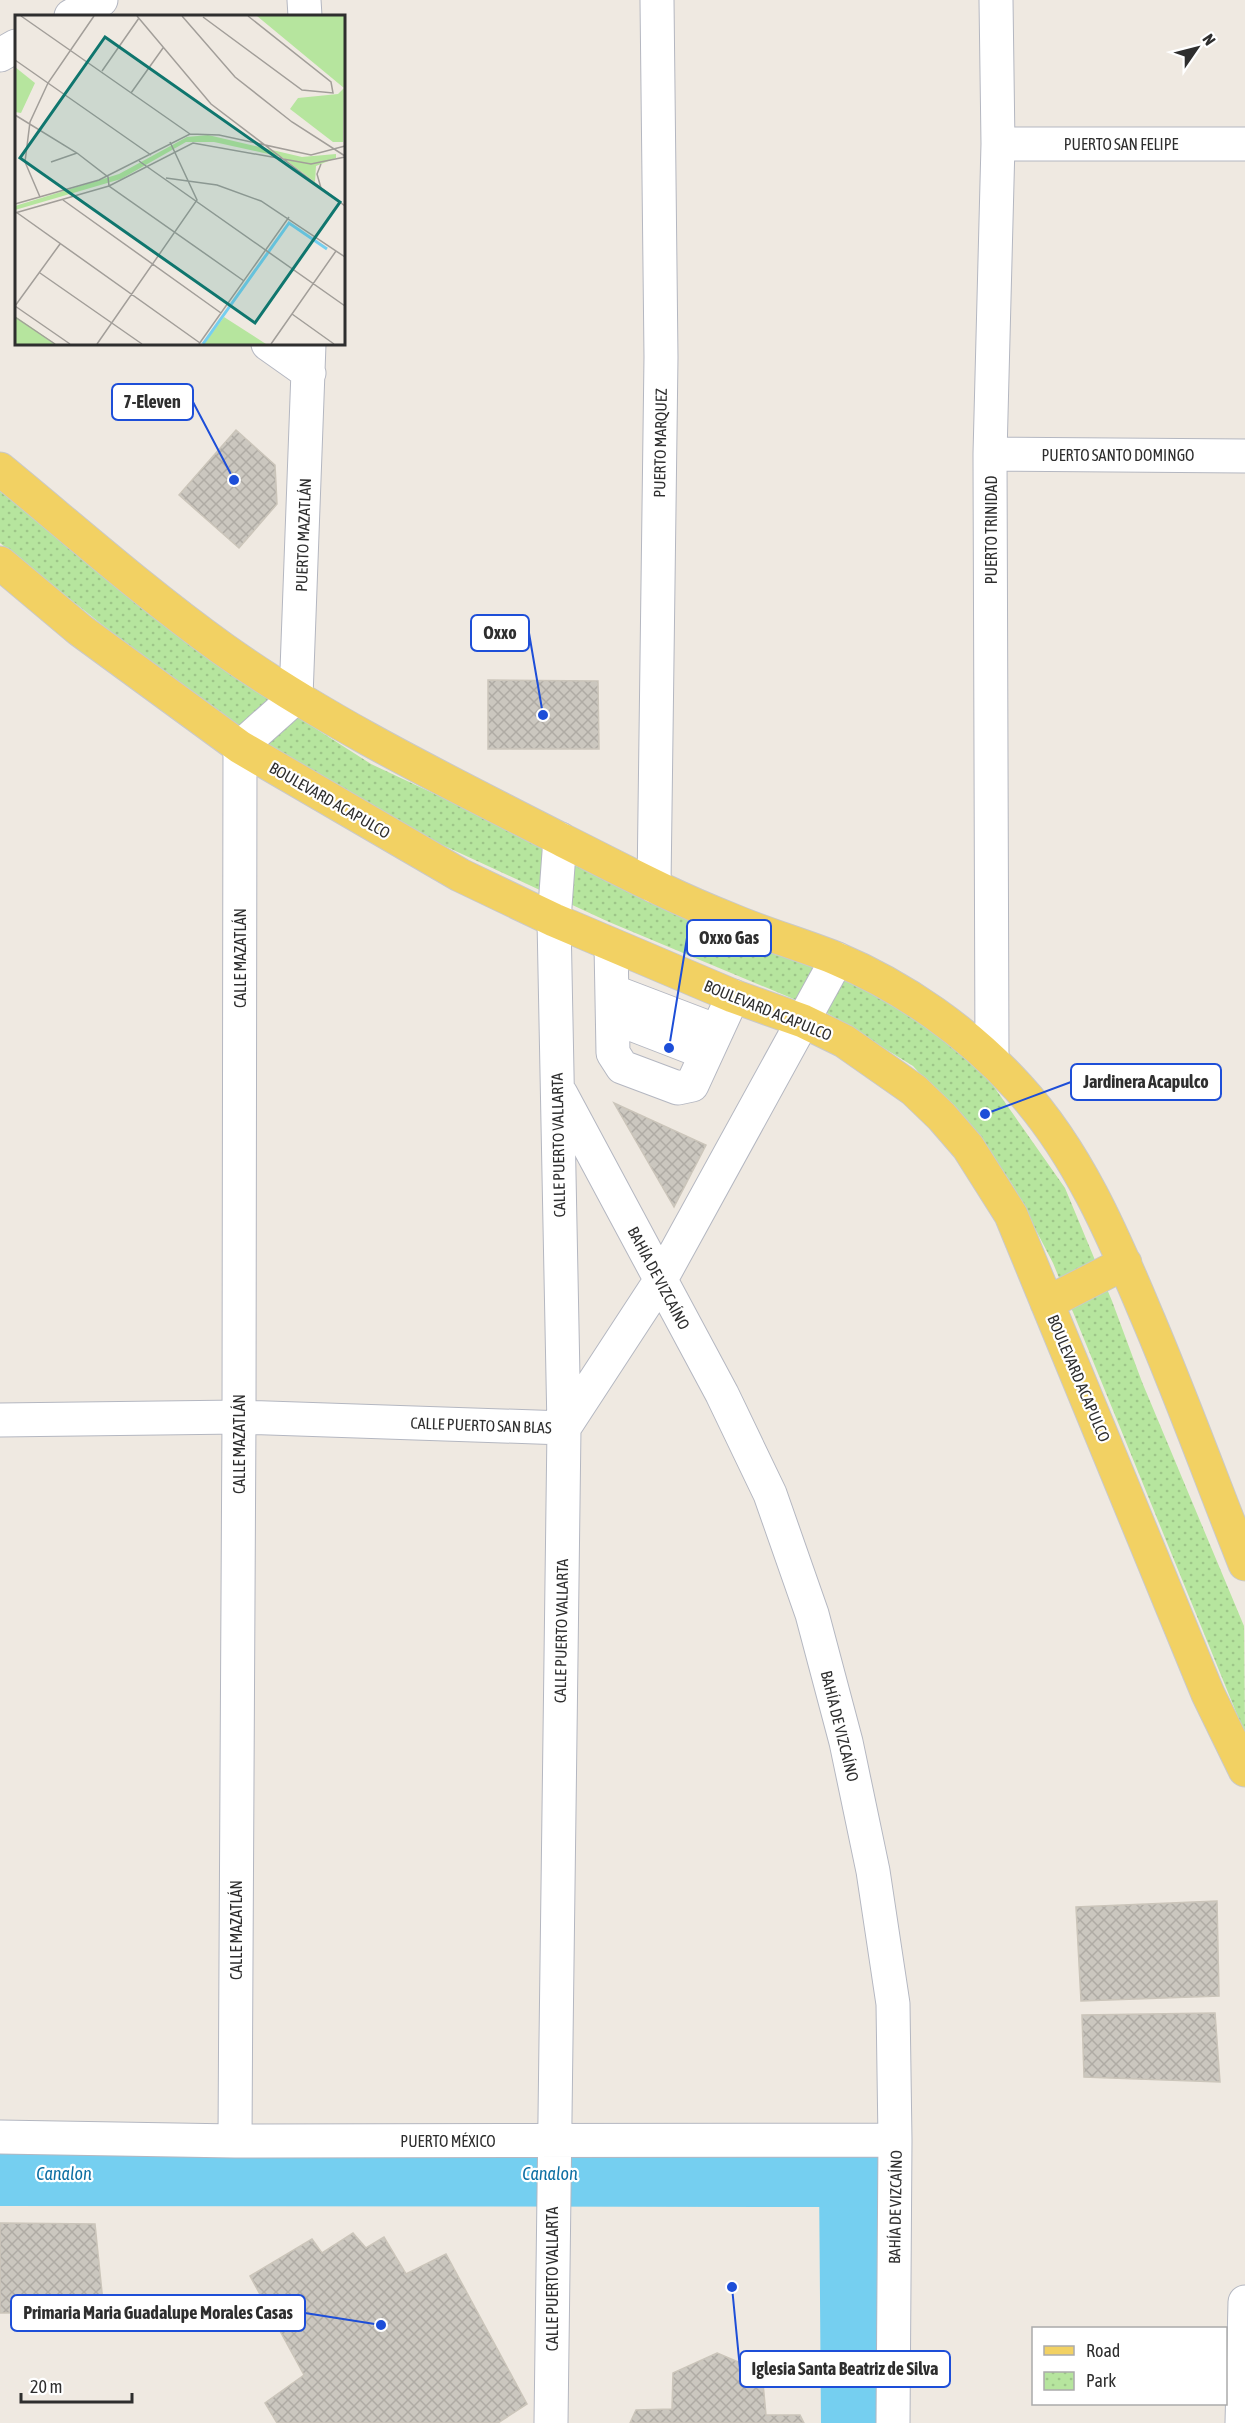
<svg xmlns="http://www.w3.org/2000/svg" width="1245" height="2423" viewBox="0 0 1245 2423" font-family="'Asap Condensed',sans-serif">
<defs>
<pattern id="park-dots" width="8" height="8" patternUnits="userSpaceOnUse" patternTransform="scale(1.5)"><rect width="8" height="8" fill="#b6e59e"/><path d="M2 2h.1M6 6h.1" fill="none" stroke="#9dc588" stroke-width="1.8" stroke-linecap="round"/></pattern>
<pattern id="building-cross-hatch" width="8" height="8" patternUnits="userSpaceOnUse" patternTransform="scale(1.5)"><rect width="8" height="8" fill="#cbc7bf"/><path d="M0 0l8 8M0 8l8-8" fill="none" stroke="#afaba4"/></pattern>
</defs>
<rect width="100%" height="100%" fill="#efe9e1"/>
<path fill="url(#park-dots)" d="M0,491L159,618L285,709L371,764L514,831L834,972L910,1016L955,1048L992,1084L1065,1188L1112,1301L1142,1382L1244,1626L1245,1734L1053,1263L1012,1184L985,1144L913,1066L827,1013L609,922L341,798L240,735L0,543Z"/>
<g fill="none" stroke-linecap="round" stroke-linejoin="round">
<path stroke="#75cff0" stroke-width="66" d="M0,2173L852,2174L854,2423"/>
</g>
<path fill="url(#building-cross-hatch)" stroke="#cbc5ba" stroke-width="1.5" d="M236,430L275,465L277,504L239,548L179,495Z
M488,680L598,681L599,749H488Z
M614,1103L706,1145L674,1207Z
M1217,1901L1219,1996L1081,2001L1076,1907Z
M1215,2013L1220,2082L1084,2077L1082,2015Z
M0,2223L95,2224L104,2312L0,2313Z
M353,2233L366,2248L384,2237L406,2274L446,2254L527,2404L498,2423H277L265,2403L304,2375L250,2276L312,2239L322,2253Z
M717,2353L762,2372L766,2415H800L804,2423H630L636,2410L672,2409L673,2373Z"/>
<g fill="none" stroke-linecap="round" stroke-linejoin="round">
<g stroke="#b4b7c1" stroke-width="35">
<path id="minor" d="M304,0L305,16
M71,16L101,0
M0,55L16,46
M998,144H1245
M268,344L309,373
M990,454L1245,456
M654,886L661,357L657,0
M611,945L613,1053L622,1067L678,1088L692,1085L733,996
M612,991L717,1031
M613,1017L706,1053
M992,1060L990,454L998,144L996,0
M561,1094L722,1394L770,1494L812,1614L846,1742L873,1871L893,2004L895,2140L893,2423
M0,1420L239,1417L564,1428L660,1281L837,959
M0,2137L235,2141L895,2140
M235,2141L239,1417L240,747L296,697L309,344
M551,2423L564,1428L554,920L560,839
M1242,2423L1245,2302"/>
</g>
<g stroke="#c9c9c9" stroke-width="35">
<path id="major" d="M0,469C74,530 145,593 223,649C329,724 449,782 564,841C618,868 672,897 729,919C764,934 800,944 835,958C904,987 968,1032 1018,1087C1077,1151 1113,1235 1146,1314C1181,1396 1212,1481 1245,1564
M0,563L80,630L240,747L460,875L554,920L733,996L803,1021L844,1041L914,1090L942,1117L968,1147L1011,1215L1208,1694L1245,1770
M1047,1303L1125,1263"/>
</g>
<use href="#minor" stroke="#fff" stroke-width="33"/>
<use href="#major" stroke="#f2d163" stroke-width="33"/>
</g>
<g text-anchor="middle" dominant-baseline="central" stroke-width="4.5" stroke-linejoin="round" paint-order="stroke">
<g font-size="16" fill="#2e2e2e" stroke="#fff">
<text x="1121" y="144">PUERTO SAN FELIPE</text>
<text transform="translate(660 443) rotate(-89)">PUERTO MARQUEZ</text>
<text x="1118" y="455">PUERTO SANTO DOMINGO</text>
<text transform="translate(991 530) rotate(-90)">PUERTO TRINIDAD</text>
<text transform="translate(303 535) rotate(-88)">PUERTO MAZATLÁN</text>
<text transform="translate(330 800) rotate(30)">BOULEVARD ACAPULCO</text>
<text transform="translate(240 958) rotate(-90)">CALLE MAZATLÁN</text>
<text transform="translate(768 1010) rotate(22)">BOULEVARD ACAPULCO</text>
<text transform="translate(558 1145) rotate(-91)">CALLE PUERTO VALLARTA</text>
<text transform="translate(659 1278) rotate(62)">BAHÍA DE VIZCAÍNO</text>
<text transform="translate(1079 1378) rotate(67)">BOULEVARD ACAPULCO</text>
<text transform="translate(481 1425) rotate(2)">CALLE PUERTO SAN BLAS</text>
<text transform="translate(239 1444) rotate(-90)">CALLE MAZATLÁN</text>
<text transform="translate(561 1631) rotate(-89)">CALLE PUERTO VALLARTA</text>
<text transform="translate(840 1726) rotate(76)">BAHÍA DE VIZCAÍNO</text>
<text transform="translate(236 1930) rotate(-90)">CALLE MAZATLÁN</text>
<text x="448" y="2141">PUERTO MÉXICO</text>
<text transform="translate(895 2207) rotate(-89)">BAHÍA DE VIZCAÍNO</text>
<text transform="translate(552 2279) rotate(-90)">CALLE PUERTO VALLARTA</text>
</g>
<g font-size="18" font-style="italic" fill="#0d6fa3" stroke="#fff">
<text x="64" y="2173">Canalon</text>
<text x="550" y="2173">Canalon</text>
</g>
</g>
<g transform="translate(15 15)">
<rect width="330" height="330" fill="#efe9e1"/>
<path d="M242,1H330L328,127H318L275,94L283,83L323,79L329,73Z" fill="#b6e59e"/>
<path d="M0,52L20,68L6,98L0,97ZM193,120L287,142L321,139V143L301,151L300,167L267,142L199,127H171L106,164L0,195V191L104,159L172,122ZM0,301L41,329H0ZM209,302L251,329H189Z" fill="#b6e59e"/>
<path fill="none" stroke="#75cff0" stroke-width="3" d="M188,329L274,208L312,234"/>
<path fill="none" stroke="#a29e99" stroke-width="1.5" d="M6,1L175,119M122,1L196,89L330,191M167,1L220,62L277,107L330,141M188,2L287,75L318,78L316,67L233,1M0,45L136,140M87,56L124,3M116,78L148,33M0,100L62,138L93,162L94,171L229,266M124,146L330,291M36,147L62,138M306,149L302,159L306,173M151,163L202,170L246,186L330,242M25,182L10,147L15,107L33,68L79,1M48,185L206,298M0,189L84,165L175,119L204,120L296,140L330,131M1,197L185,328M0,198L94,171L178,128L296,149L330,142M25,258L127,329M0,291L45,229M0,291L55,329M277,299L319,329M0,302L40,329M82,329L182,185L155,127M184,329L274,202M256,329L321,236"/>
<path fill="#0f766e" fill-opacity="0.15" stroke="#0f766e" stroke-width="3" d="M90,22L325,187L240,308L5,143Z"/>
<rect width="330" height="330" fill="none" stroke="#2e2e2e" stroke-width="3"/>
</g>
<path fill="none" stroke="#1d4ed8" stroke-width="2" d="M234 480L193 402M543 715L529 633M669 1048L687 938M985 1114L1071 1082M381 2325L305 2313M732 2287L740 2369"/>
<g fill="#1d4ed8" stroke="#fff" stroke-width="2">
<circle cx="234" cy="480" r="6"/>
<circle cx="543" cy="715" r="6"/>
<circle cx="669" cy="1048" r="6"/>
<circle cx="985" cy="1114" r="6"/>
<circle cx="381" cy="2325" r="6"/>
<circle cx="732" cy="2287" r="6"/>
</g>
<g fill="#fff" stroke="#1d4ed8" stroke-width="2">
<rect x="112" y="384" width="81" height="36" rx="6"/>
<rect x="471" y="615" width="58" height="36" rx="6"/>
<rect x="687" y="920" width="84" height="36" rx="6"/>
<rect x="1071" y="1064" width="150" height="36" rx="6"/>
<rect x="11" y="2295" width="294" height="36" rx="6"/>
<rect x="740" y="2351" width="210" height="36" rx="6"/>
</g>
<g font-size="18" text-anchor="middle" font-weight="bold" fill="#2e2e2e">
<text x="152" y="408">7-Eleven</text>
<text x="500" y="639">Oxxo</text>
<text x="729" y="944">Oxxo Gas</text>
<text x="1146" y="1088">Jardinera Acapulco</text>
<text x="158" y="2319">Primaria Maria Guadalupe Morales Casas</text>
<text x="845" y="2375">Iglesia Santa Beatriz de Silva</text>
</g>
<rect x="1032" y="2327" width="195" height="78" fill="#ffffff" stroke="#ababab" stroke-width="1.5"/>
<rect x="1044" y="2346" width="30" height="9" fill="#f2d163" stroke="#ababab" stroke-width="1.5"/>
<text x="1086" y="2357" font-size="18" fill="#2e2e2e">Road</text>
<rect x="1044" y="2372" width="30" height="18" fill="url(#park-dots)" stroke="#ababab" stroke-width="1.5"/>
<text x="1086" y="2387" font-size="18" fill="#2e2e2e">Park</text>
<g transform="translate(1197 48) rotate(55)" stroke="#ffffff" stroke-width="4.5" paint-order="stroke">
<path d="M0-4.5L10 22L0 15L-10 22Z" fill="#2e2e2e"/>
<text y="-9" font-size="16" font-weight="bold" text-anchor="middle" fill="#2e2e2e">N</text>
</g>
<path d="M21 2393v9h111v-9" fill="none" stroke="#2e2e2e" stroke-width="3"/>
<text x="30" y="2393" font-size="18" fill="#2e2e2e" stroke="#ffffff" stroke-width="4.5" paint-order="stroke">20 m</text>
</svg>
